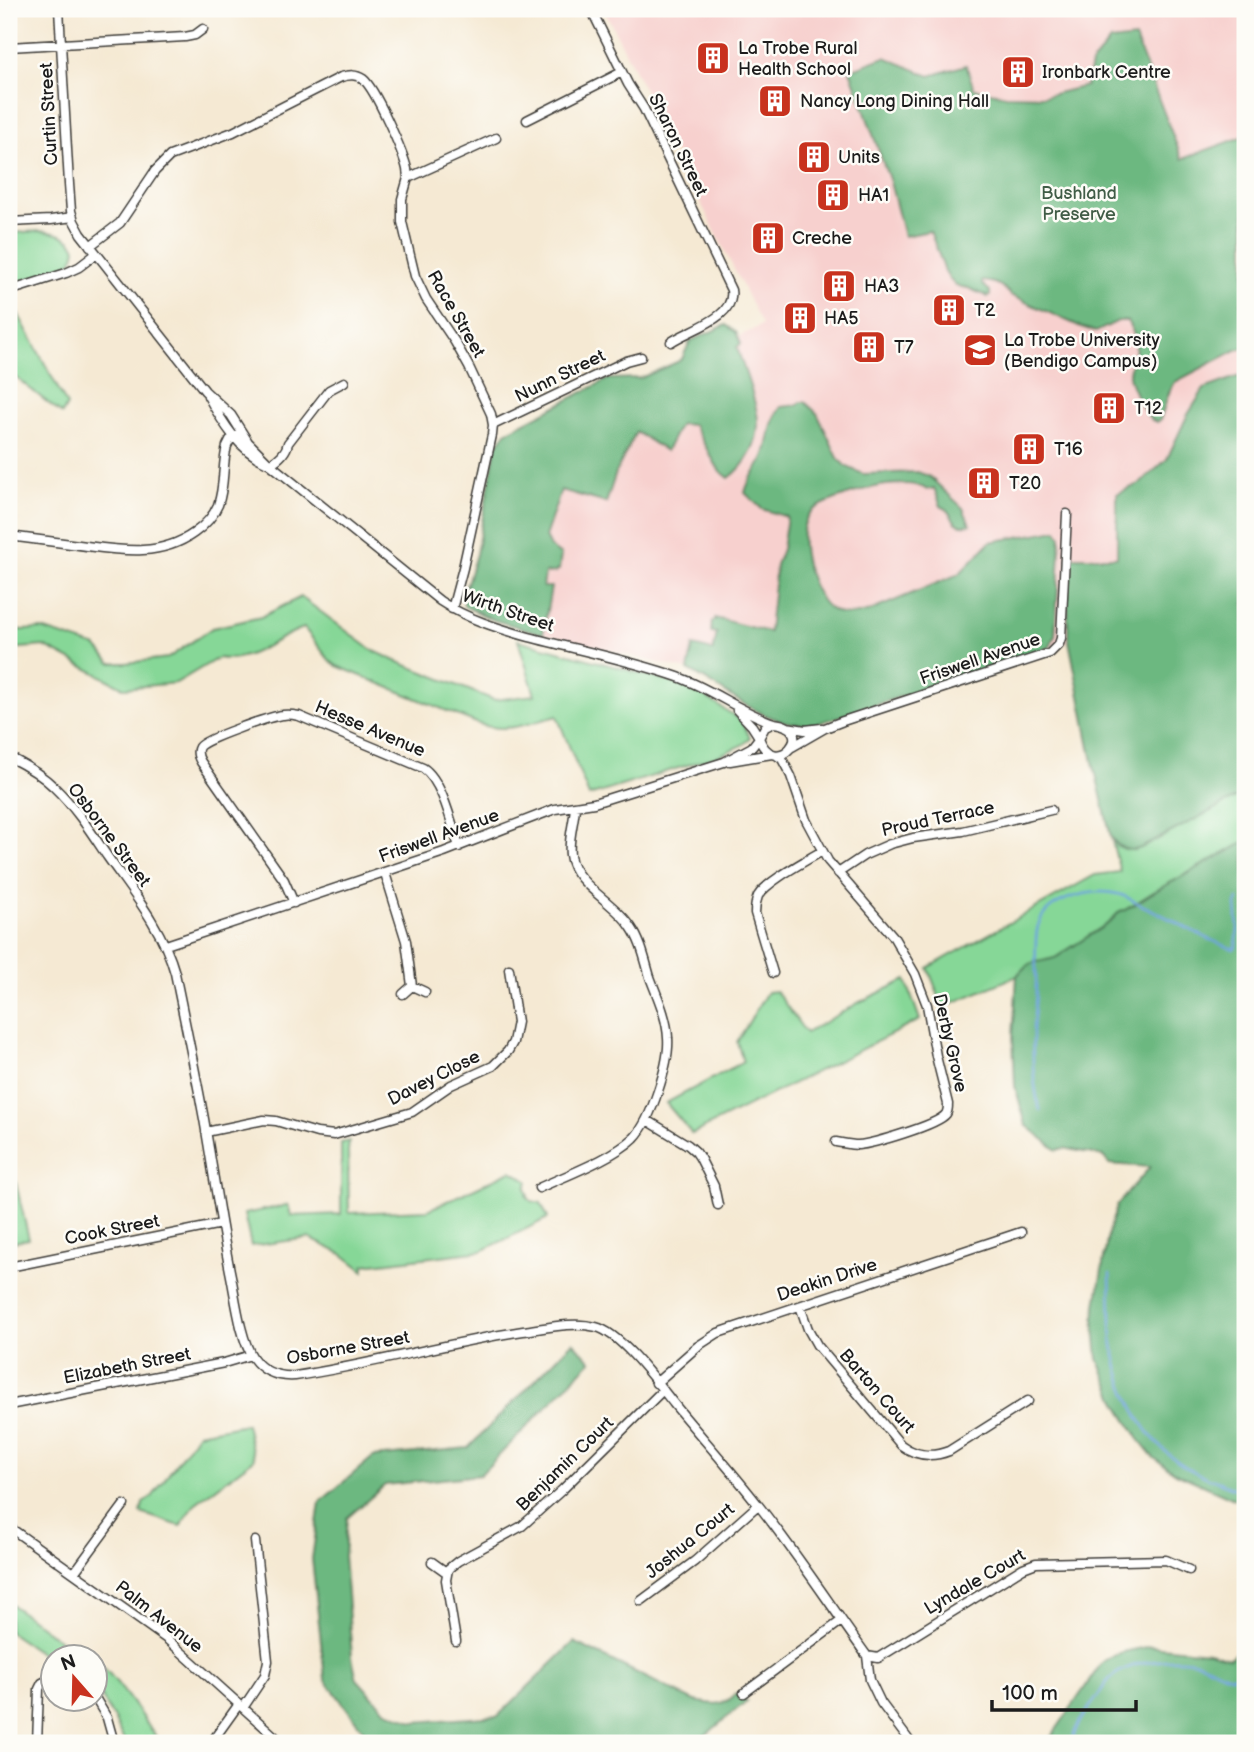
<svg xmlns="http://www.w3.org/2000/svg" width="1254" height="1752" viewBox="0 0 1254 1752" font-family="'Balsamiq Sans',sans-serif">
<rect width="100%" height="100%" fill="#fdfcf7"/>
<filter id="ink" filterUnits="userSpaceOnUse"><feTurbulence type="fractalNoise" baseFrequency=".0143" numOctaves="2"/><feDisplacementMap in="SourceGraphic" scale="14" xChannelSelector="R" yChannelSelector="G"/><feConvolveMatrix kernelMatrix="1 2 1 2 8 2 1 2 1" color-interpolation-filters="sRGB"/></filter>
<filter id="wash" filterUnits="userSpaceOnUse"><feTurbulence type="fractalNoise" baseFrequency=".00686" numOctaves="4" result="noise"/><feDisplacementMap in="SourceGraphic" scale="28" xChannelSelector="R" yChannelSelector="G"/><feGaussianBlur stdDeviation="1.57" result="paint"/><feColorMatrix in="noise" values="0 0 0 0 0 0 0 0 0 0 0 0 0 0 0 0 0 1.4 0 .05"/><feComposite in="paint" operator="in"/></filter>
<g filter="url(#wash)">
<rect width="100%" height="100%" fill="#f5e9d3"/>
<path fill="#f7d0ce" d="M604,9H1245V374L1204,389L1187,416L1169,456L1141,483L1117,494V558L1069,557V641L1036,653L819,723L799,725L789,723L755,711L691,671L522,628L494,620L464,606L463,596L479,540L664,374L762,325Z"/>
<path fill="#86d797" stroke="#517a5a" stroke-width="2" d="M40,231C54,232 69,235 76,248C75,254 74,260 69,264C57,273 24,280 9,285V256L14,254L11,233Z
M9,297L67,405L62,414L9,372Z
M301,597L372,650L396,661L494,700L535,695L518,640L686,686L704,696L742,721L750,738L744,744L720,755L589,796L557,716C528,723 508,734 479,724L337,666L330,661L304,628C275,637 251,664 218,658L176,683L124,688L44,646L9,649V628L22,630L42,629L97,647L111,663H126L168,658L212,628L261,617Z
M1245,793V842L1157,890L1125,910L1120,911L1110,922L1055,958C1040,963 1027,961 1017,976L943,1007L928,968L1095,875L1120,872L1111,837L1117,846L1135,850Z
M906,980L920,1020L692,1134L666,1103L743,1062L737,1042L767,992L776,991L806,1033L860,1002Z
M349,1141L348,1152L349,1213L428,1210L511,1171L528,1181L526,1189L528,1194L526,1195L531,1201L541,1203L548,1218L482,1251L364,1265V1271L342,1254L309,1238L251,1246L244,1214L288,1205L291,1216L341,1214V1143Z
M9,1154L29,1239L9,1243Z
M246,1424L254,1459L196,1503L180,1526L141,1513L143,1503L152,1497L198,1433Z
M9,1603L67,1645L91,1654L94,1658H52V1661L9,1632Z
M94,1658C120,1682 140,1714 160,1743H125L112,1715L95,1686Z"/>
<path fill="#6cb880" stroke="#446a4e" stroke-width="2" d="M1135,38L1182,159L1245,136V296L1241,305L1245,308V348L1236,350L1175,382L1169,393L1160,420L1157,422C1155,421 1153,421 1152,420C1144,415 1130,384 1129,375C1129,367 1132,361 1135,353C1138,341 1133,331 1127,321H1118L1096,332L1081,327L1010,295C1002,284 994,282 982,281V284L990,291V296L988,297L968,288L956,286L951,281L945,271L930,231L904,236L890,182L850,70L885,57L930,76L966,65L974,89L1006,95L1045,96L1086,86L1091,64L1110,41Z
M726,325L736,332L741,344L737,347C743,368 757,400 758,421C759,443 746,466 729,478L719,470L693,425L680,424L666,451L636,432L617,470L606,503L561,490L545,537L550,547L561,555L559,570H557L556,572L545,573L543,587H551L543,634L494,620L464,606L463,596L476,554L496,447L506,432L608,379L641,378L677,362L682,359L690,341Z
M1245,374V793L1141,848C1127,853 1119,848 1111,837L1093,762L1068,636V557H1117V494L1141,483L1167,459L1187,416L1204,389Z
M801,402H805L817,413L838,458L845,466L863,474L918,472L930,477L963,508L970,524C951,530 955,512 941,506L934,488L927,490C916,481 893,484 880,486C864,489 820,502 810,513C792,533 810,593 829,608C842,618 856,615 870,611L959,574L990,542L1057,530L1061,536L1055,636L1050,647L1036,653L819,723C778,730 744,704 712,684C704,679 696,674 688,670L693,646L713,651L717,633L711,632L712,621H715V618L769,632L776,565L782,549L787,517L762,509L745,493C748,476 760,469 765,454C771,438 769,421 781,407L798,405Z
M1245,842V1504L1176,1473L1154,1458L1138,1438L1117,1403L1098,1359L1094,1317L1108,1234L1117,1205L1150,1167L1109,1164L1103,1156L1064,1148L1057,1150L1026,1125L1015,1086L1013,1036L1017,976C1029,959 1038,963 1055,958L1110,922L1120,911L1125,910L1157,890Z
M573,1342L591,1361L480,1475L385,1485L347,1518L344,1556L352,1657L357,1679L385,1710L414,1722L498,1716L574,1642L692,1700C708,1704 725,1708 735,1694L747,1701L696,1743H382L363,1730L325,1679L312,1559L320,1502L373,1457L468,1448Z
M1245,1645V1743H1047L1101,1664L1119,1653L1150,1646L1209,1652L1230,1658Z"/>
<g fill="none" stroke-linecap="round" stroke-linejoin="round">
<path stroke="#6fa5dc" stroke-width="2.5" d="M1040,1110C1033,1086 1032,1060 1033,1035C1033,1019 1036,1003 1036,987C1037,972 1033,937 1039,923C1049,898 1093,888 1118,894C1125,895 1131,900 1137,903C1170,917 1200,938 1234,949L1236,947L1238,929L1236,905L1238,899
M1110,1274C1111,1296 1110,1318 1112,1339C1120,1392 1146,1448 1195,1472C1211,1480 1229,1485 1245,1493
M1072,1743C1075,1724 1087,1711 1098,1696C1102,1690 1105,1683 1111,1678C1128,1661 1177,1656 1200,1663C1215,1668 1230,1683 1245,1672"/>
</g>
</g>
<g filter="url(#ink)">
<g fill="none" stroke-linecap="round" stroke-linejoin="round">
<g stroke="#3d3b37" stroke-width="11">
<path id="street" d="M59,9L69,184L71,211L74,221L81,234L205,391L231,415L248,442L270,464L440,601C467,619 497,628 529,637C578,650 630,660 678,677C712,689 740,712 774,723
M591,9L628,84L644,109L731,290C736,318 690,329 671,342
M9,47L185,37L195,35L203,29
M527,120L622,72
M408,178L496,138
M9,222L51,220L73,217
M90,246L120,223L155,171L170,156L233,132L341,77C349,75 356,74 363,79C375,88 403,152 407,169L408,178L402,199V222L415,276L426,299L455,342L469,367L491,414L493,425L492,435L463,568L452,609
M9,291L66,273L79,267L96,254
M208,396C222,422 239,451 268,463
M493,425L626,361L641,357
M270,464C279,459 286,453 288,443L329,390L344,382
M9,536C32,539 55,542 79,545C118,550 159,558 194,533C204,526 213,517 218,505C225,486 222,466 227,446L230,440L242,433
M737,710L752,726L759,737
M774,723C820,728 775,781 759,738L765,727Z
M787,727L805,730L822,728
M792,747L825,728L843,721L1050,653L1059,644L1061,638L1067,514
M776,755L782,759L791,776L806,820L828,861L893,936L915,974L927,1005L936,1056L948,1104C948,1108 948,1111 946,1114C938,1125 872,1144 858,1145C850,1145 843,1143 836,1142
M9,757C25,765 41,774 54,787C75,807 91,832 107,856C133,893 163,929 175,973C185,1022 195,1070 204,1119C213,1170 220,1220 230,1271C235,1294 240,1339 253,1358C263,1372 278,1377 295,1376C371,1365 446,1343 523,1331C546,1328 573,1321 596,1327C621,1333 658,1384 674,1404C702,1438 732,1471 759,1506C797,1554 831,1606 867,1656L870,1680L881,1703L911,1743
M730,761L772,754
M385,873L406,941L412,986
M838,873L865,855L890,844L913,838L963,831L1051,810
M294,903L284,880L201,762C198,757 196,752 199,747C204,739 271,716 283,715C288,714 294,715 299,716L423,768C442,780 452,825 459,847
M166,945L444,852L555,809L594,803L724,762L752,747L759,738
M773,973L755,913C755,907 756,901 758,896C767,881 806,861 822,851
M403,994L412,986L425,992
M647,1120L688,1145L696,1152L700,1158L714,1186L718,1205
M206,1132L264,1120L276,1121L317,1133L334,1135L412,1112L451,1085L493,1066L508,1051L513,1042L517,1022L509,969
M539,1188C567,1175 613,1158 634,1138C651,1121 670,1062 668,1038C667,1017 657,996 650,977C645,960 641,941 631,927C615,902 573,884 570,855C568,839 574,823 575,807
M9,1267L221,1224
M800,1306L808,1329L817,1345L901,1445C916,1456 931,1458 949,1451L1028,1401
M656,1383L698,1346L718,1333L1021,1232
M9,1405L224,1363L251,1355
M9,1527L168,1640L282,1743
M432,1562L446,1572
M74,1573L124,1505
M641,1601L695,1561L758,1505
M456,1641L446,1580L448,1569L458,1561L522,1526L563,1489L663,1390
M867,1656L878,1658L1023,1568L1036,1563L1166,1560L1189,1570
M744,1693L841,1621
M94,1696L107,1718L114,1743
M243,1708L265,1675L268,1661L255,1541
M37,1743L39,1689L42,1683L52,1678
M211,1743L239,1704"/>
</g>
<use href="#street" stroke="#fff" stroke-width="8"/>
</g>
</g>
<defs>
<g id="building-square" transform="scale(1.75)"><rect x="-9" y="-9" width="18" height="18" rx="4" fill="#c8321e" stroke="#fdfcf7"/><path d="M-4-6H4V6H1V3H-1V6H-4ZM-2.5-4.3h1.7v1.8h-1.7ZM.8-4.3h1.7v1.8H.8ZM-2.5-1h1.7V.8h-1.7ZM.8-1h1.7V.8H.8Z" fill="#fff"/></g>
<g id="university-square" transform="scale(1.75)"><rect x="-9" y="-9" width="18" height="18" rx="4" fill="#c8321e" stroke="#fdfcf7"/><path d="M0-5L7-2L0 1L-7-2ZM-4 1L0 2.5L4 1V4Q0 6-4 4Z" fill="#fff"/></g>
</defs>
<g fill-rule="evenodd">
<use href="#building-square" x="713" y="58"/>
<use href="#building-square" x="1018" y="72"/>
<use href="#building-square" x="775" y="101"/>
<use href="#building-square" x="814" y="157"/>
<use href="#building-square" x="833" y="195"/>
<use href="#building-square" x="768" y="238"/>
<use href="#building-square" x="839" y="286"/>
<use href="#building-square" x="949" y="310"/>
<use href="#building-square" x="800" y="318"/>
<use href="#building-square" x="869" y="347"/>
<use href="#university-square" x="980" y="350"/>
<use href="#building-square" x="1109" y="408"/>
<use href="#building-square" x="1029" y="449"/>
<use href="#building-square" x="984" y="483"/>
</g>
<g text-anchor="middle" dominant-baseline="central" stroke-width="5" stroke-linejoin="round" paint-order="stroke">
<g font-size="18" fill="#1c1c1c" stroke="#fdfcf7" text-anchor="start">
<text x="738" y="48">La Trobe Rural<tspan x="738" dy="21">Health School</tspan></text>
<text x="1042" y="72">Ironbark Centre</text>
<text x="800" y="101">Nancy Long Dining Hall</text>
<text x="838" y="157">Units</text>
<text x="858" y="195">HA1</text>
<text x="792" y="238">Creche</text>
<text x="864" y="286">HA3</text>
<text x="974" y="310">T2</text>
<text x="824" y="318">HA5</text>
<text x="1004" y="340">La Trobe University<tspan x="1004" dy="21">(Bendigo Campus)</tspan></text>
<text x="894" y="347">T7</text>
<text x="1134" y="408">T12</text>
<text x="1054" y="449">T16</text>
<text x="1009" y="483">T20</text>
</g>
<g font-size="18" fill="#1c1c1c" stroke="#fdfcf7">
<text transform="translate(49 114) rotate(-93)">Curtin Street</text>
<text transform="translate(678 145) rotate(64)">Sharon Street</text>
<text transform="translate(456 314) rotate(60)">Race Street</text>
<text transform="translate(560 376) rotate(-26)">Nunn Street</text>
<text transform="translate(508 611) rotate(19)">Wirth Street</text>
<text transform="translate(980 659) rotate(-19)">Friswell Avenue</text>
<text transform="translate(370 729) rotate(23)">Hesse Avenue</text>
<text transform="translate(938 819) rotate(-12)">Proud Terrace</text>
<text transform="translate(109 835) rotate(53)">Osborne Street</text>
<text transform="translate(439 836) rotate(-20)">Friswell Avenue</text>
<text transform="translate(950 1043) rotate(77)">Derby Grove</text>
<text transform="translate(434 1078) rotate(-27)">Davey Close</text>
<text transform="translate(112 1230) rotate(-11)">Cook Street</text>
<text transform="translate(827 1280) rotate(-18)">Deakin Drive</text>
<text transform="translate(348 1348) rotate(-10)">Osborne Street</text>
<text transform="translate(127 1366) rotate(-11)">Elizabeth Street</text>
<text transform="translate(877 1391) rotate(49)">Barton Court</text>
<text transform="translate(565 1464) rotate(-44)">Benjamin Court</text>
<text transform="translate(690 1541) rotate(-39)">Joshua Court</text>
<text transform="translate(975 1582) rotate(-30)">Lyndale Court</text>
<text transform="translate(159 1617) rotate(38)">Palm Avenue</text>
</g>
<g font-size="18" fill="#415d47" stroke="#fdfcf7">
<text x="1079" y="193">Bushland<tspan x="1079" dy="21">Preserve</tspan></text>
</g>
</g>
<rect width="1254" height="1752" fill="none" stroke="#fdfcf7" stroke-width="35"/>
<g transform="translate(74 1678) rotate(340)"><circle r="33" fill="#fdfcf7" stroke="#a3a29f" stroke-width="2"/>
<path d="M0-5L12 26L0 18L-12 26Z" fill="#c8321e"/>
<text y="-10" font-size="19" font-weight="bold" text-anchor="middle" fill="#1c1c1c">N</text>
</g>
<path d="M992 1700v10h144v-10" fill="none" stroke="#1c1c1c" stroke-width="3.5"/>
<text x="1002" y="1700" font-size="21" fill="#1c1c1c" stroke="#fdfcf7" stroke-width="5" paint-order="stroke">100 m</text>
</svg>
